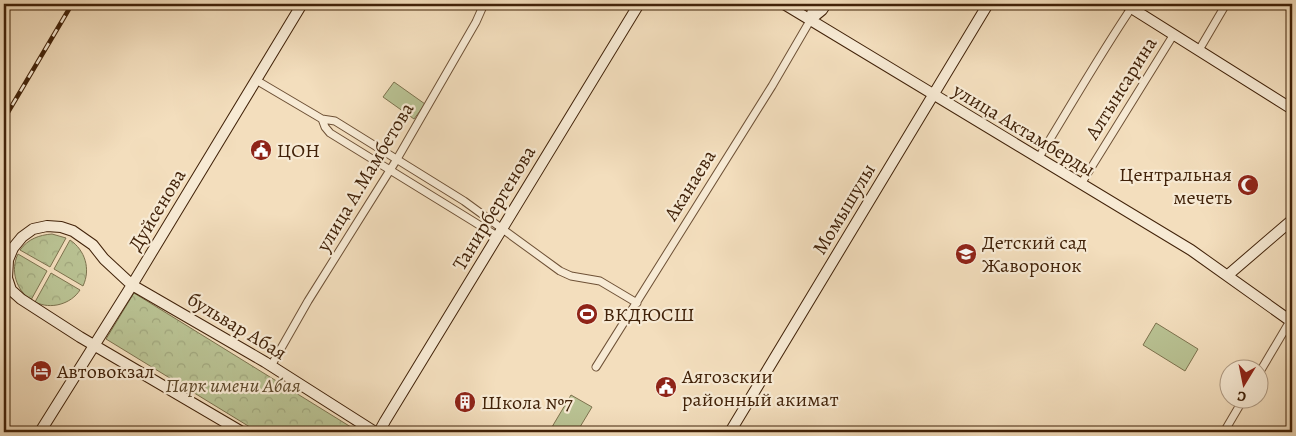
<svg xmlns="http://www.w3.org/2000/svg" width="1296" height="436" viewBox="0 0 1296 436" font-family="Alegreya,serif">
<defs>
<pattern id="park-crowns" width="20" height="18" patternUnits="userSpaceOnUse" patternTransform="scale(1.25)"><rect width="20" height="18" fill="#b9c293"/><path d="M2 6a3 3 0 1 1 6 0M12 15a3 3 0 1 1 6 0" fill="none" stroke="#a0a67d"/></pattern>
</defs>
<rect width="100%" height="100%" fill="#f3debd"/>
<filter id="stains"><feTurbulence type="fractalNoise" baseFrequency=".004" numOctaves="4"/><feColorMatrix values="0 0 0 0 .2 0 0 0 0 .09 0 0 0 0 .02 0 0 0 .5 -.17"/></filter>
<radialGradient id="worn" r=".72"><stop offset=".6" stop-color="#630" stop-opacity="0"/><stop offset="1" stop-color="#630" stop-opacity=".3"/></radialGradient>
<path fill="#b9c293" stroke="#7d724e" d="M394,82L425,104L414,119L383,97Z
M1156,323L1198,349L1185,371L1143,345Z
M571,395L592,407L577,432H549Z"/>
<path fill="url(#park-crowns)" stroke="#7d724e" d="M52,234L66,238L50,267L20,250C28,239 39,235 52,234Z
M70,240C85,250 91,269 83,286L54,269Z
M18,254L47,271L31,300C16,290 10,270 18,254Z
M51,273L80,290C71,304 51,310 35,302Z
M134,293L359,432H258L106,339Z"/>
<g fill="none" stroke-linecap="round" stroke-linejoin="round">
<g stroke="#6e5136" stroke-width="9">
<path id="street" d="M1199,50L1226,4
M256,80L322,119L335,121L464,201L560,271L571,276L600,281L637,303
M322,119L325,127L330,133L497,236
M1038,159C1070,107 1100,54 1134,4
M1081,184L1174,34
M271,366L308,301L397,159L476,22L484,4
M596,367L772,86L811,19
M1258,375L1290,321
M1224,432L1244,398"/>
</g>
<g stroke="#412209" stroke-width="12">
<path id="secondary" d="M784,4L1191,250L1292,322
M1125,4L1292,109
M811,19L822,10L826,4
M811,19L814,4
M1228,275L1292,220
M40,432L132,285L302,4
M242,432L80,337L21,299L11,290L7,278L8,260L13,248L22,237L33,229L47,226L61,227L73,231L93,245L104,259L132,285L265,362L375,432
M379,432L385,421L639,4
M730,432L988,4"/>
</g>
<use href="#street" stroke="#f7ead4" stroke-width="7"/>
<use href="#secondary" stroke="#f7ead4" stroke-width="10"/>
<g stroke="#412209" stroke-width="4.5">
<path id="rail" d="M4,119L72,4"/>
</g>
<use href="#rail" stroke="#f7ead4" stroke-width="2.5" stroke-dasharray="8" stroke-linecap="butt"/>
</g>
<defs>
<g id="civic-disc" transform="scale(1.125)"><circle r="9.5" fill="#8f2418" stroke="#f7ead4"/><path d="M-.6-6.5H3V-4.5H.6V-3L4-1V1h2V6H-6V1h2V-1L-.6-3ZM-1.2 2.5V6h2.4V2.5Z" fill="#fff"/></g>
<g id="mosque-disc" transform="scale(1.125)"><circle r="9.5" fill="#8f2418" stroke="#f7ead4"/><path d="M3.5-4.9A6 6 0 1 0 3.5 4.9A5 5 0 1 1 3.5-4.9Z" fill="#fff"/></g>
<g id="school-disc" transform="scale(1.125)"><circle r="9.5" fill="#8f2418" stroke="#f7ead4"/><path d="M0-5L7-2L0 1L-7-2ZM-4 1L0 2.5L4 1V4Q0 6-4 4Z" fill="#fff"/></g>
<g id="stadium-disc" transform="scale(1.125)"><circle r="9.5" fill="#8f2418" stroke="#f7ead4"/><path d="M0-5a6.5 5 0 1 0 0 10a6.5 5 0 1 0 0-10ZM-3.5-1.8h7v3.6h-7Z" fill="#fff"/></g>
<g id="hotel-disc" transform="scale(1.125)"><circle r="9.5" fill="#8f2418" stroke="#f7ead4"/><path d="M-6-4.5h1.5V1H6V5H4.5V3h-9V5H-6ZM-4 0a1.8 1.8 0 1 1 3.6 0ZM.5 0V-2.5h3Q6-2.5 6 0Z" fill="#fff"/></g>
<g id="building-disc" transform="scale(1.125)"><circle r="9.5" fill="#8f2418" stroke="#f7ead4"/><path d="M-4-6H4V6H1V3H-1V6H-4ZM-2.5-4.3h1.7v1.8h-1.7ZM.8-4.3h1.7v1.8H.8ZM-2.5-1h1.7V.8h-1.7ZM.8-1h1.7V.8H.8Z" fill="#fff"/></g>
</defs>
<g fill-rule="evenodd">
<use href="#civic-disc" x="261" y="150"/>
<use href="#mosque-disc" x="1248" y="185"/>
<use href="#school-disc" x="966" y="254"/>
<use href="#stadium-disc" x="587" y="314"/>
<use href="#hotel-disc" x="41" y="371"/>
<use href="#civic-disc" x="666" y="387"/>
<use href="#building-disc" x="465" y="402"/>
</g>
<g text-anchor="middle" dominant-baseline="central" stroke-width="4.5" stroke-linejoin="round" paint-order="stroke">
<g font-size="20" fill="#412209" stroke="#f7ead4">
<text transform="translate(1121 88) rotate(-58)">Алтынсарина</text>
<text transform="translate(1024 130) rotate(31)">улица Актамберды</text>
<text transform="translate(365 177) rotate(-59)">улица А.Мамбетова</text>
<text transform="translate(690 185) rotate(-58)">Аканаева</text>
<text transform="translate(494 208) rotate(-59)">Танирбергенова</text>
<text transform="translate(844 209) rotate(-59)">Момышулы</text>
<text transform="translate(157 210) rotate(-59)">Дуйсенова</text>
<text transform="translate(237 326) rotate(31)">бульвар Абая</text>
</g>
<g font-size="20" fill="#412209" stroke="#f7ead4" text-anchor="start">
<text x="277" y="150">ЦОН</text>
<text x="1232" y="174" text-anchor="end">Центральная<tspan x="1232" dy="23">мечеть</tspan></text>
<text x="982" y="242">Детский сад<tspan x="982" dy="23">Жаворонок</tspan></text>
<text x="603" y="314">ВКДЮСШ</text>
<text x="57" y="371">Автовокзал</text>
<text x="682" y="376">Аягозскии<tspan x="682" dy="23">районный акимат</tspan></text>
<text x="481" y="402">Школа №7</text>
</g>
<g font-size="20" font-style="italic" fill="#5f4a2c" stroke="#f7ead4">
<text x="233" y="385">Парк имени Абая</text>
</g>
</g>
<rect width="1296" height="436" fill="none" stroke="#f3debd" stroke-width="20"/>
<rect x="5" y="5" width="1286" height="426" fill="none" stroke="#412209" stroke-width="2.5"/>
<rect x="10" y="10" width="1276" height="416" fill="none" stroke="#412209"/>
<g transform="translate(1244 384) rotate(190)"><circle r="24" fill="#f7ead4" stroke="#ae9a83"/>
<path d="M0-4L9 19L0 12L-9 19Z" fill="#8f2418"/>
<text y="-8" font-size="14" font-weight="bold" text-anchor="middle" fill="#412209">С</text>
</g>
<rect width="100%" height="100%" filter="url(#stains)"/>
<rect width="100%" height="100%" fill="url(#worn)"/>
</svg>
